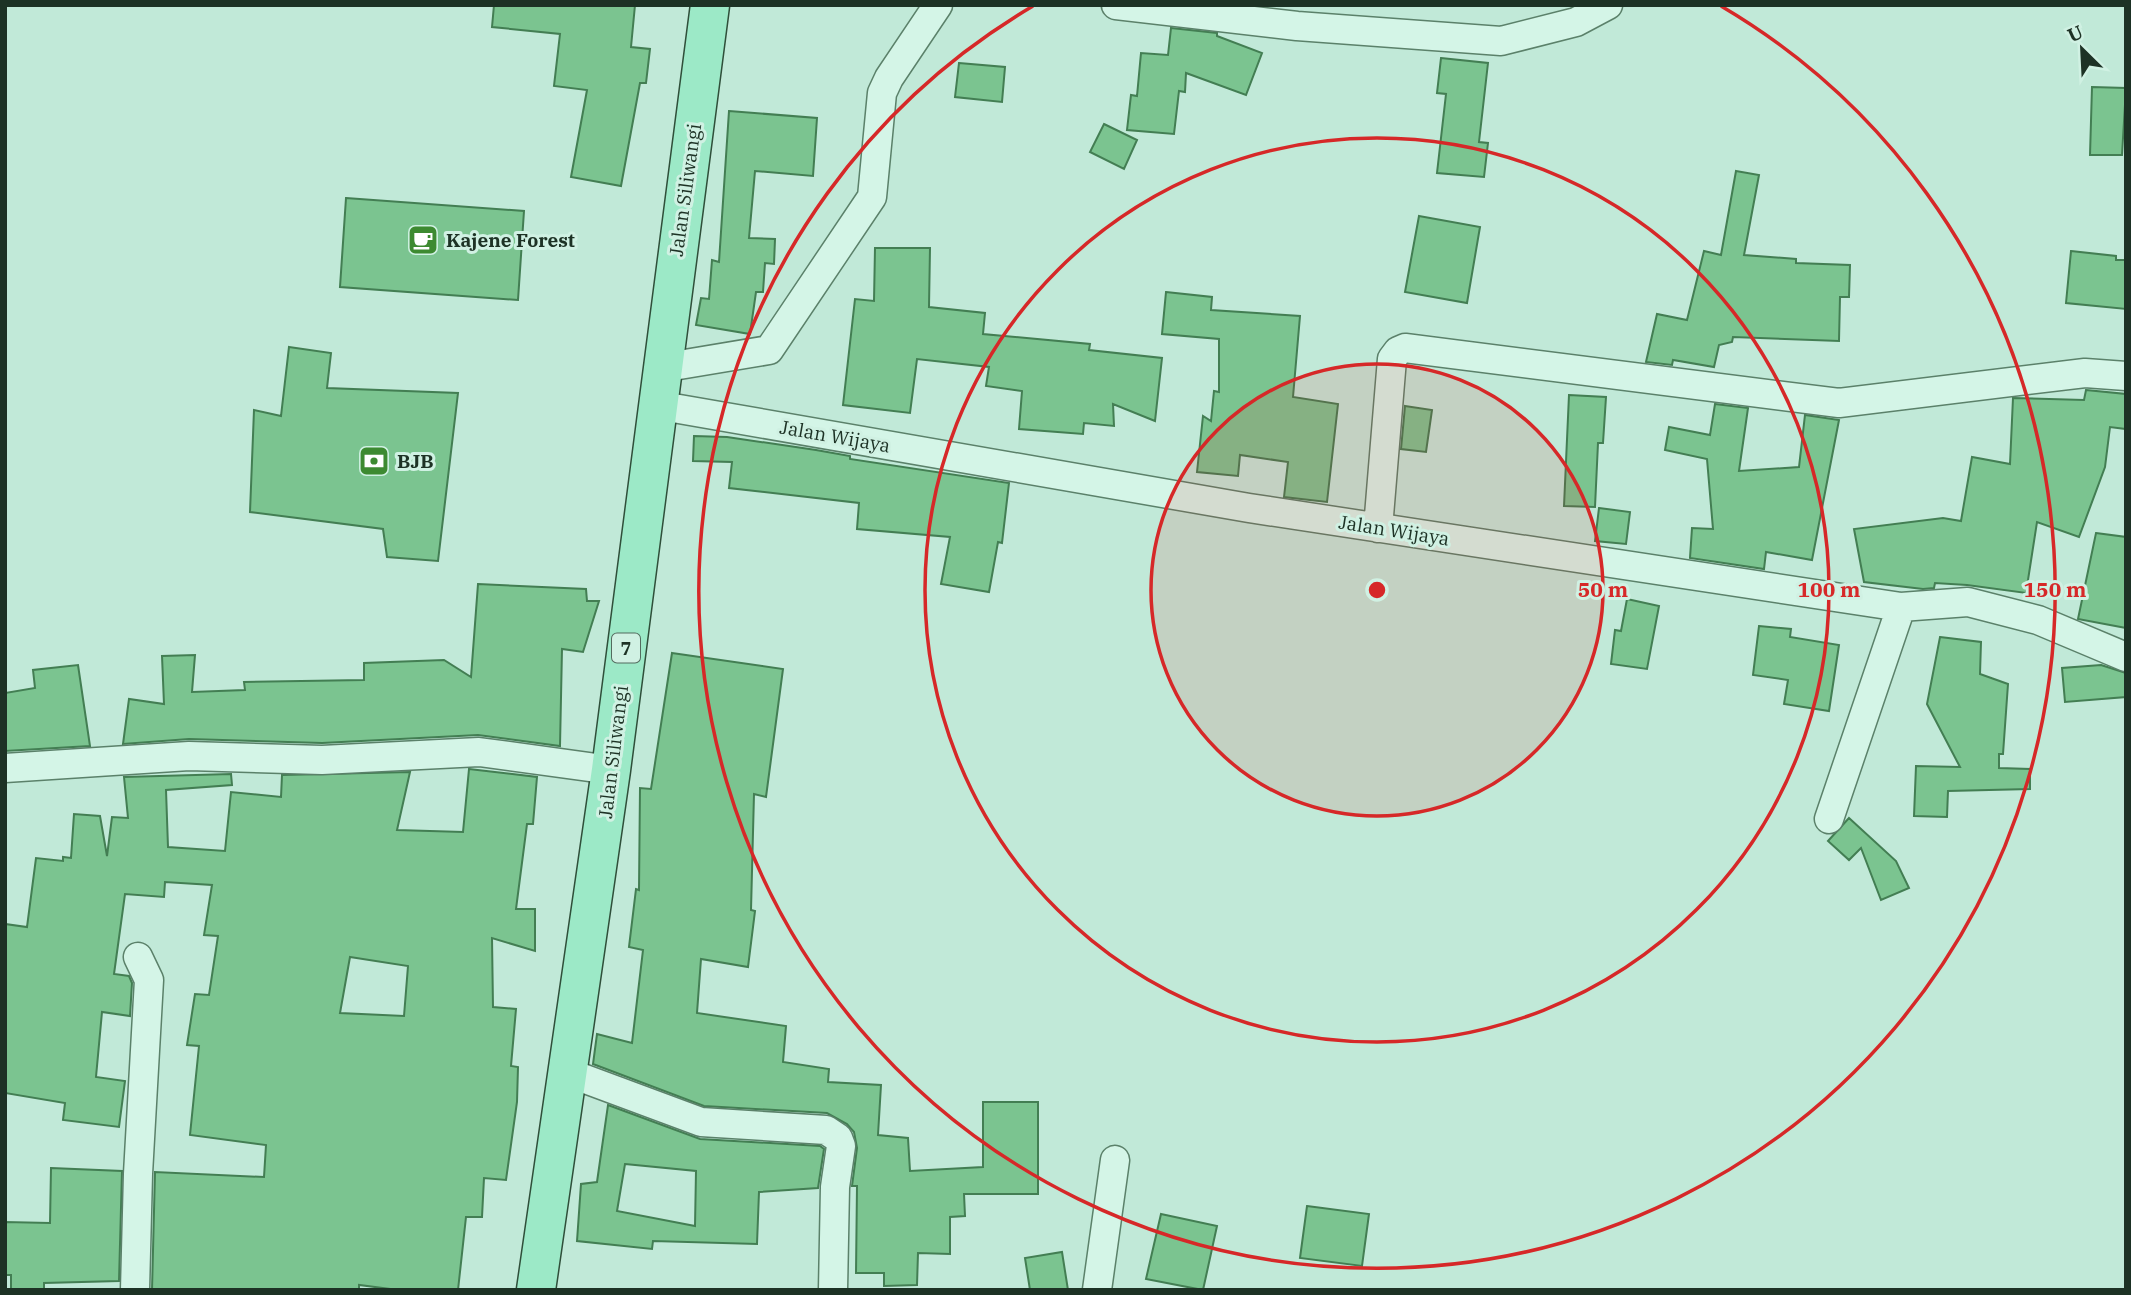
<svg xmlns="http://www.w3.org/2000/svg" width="2131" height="1295" viewBox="0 0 2131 1295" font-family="'IBM Plex Serif',serif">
<rect width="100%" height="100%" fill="#c1e9d8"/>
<path fill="#7bc490" stroke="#437e53" stroke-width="2" fill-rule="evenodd" d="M494,5H635L631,47L650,49L646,83H640L621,186L571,177L587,90L554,86L560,34L492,27Z
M1171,28L1217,33V36L1262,53L1246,95L1186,73L1185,92L1179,91L1174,134L1127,130L1131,95L1137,96L1141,53L1168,55Z
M1441,58L1488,63L1479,142L1488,143L1484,177L1437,173L1446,94L1437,93Z
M959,63L1005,67L1002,102L955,97Z
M2092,87L2126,88L2122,155H2090Z
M729,111L817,118L813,176L755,171L749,238L775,239L774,264L765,263L763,292H756L750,334L696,325L701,298L709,299L712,260L719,262Z
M1104,124L1137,140L1124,169L1090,152Z
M1736,171L1759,175L1744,255L1796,259V263L1850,265L1849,297H1840L1839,341L1733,337L1732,342L1719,345L1714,367L1673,360L1672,365L1646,362L1657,314L1687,320L1704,251L1721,255Z
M346,198L524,211L518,300L340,287Z
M1419,216L1480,227L1467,303L1405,292Z
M875,248H930L929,307L985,313L983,334L1090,344L1089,350L1162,358L1155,421L1113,404L1114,426L1084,423L1083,434L1019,429L1022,391L986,386L989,367L917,359L910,413L843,405L855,299L874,301Z
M2071,251L2116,256V260H2126V309L2066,303Z
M1166,292L1212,297L1211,310L1300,316L1293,397L1338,404L1327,502L1284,497L1288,462L1240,455L1238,476L1197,472L1203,416L1211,421L1214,391L1219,392V339L1162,334Z
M289,347L331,353L327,388L458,393L438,561L387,557L383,529L250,512L254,410L281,416Z
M2086,390L2126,394V429L2110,427L2105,467L2079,537L2037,522L2026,593L1967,585L1935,583L1934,588L1923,589L1864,582L1854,529L1943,518L1961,521L1972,457L2010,464L2013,398L2084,400Z
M1569,395L1606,397L1603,443H1598L1595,507L1564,506Z
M1715,404L1748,408L1739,471L1799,467L1805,415L1839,420L1812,560L1766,552L1764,569L1690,558L1692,528L1713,529L1707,459L1665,450L1669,427L1710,435Z
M1405,406L1432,410L1426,452L1401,449Z
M694,436L727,437L816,450L850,456V459L1009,483L1002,543L998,542L989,592L941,584L950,537L857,529L859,503L729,488L732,462L693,461Z
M1599,508L1630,512L1626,544L1595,541Z
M2096,533L2126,537V628L2078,619Z
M478,584L586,589L587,601H599L583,652L562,649L560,746L478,735L322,743L189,739L123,744L129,699L164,704L162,656L195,655L192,692L245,690L244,682L364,680V663L444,660L471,677Z
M1627,599L1659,606L1647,669L1611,664L1615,630L1621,631Z
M1759,626L1791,629L1790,637L1839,645L1829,711L1784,704L1788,680L1753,675Z
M1940,637L1981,642L1980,674L2008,684L2003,754H1999V768L2030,769V789L1948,791L1947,817L1914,816L1916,766L1960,767L1927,704Z
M672,653L783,669L766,797L754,794L751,910L755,911L748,967L701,959L697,1013L786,1026L783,1062L829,1069L828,1082L881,1085L878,1135L908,1138L910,1171L983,1167V1102H1038V1194H964L965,1216L950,1217V1254L918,1253L917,1285L884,1286V1273H856L857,1186H852L857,1148L854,1132L847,1124L827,1113L704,1106L593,1064L597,1034L632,1043L643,950L629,947L636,889L639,890L640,788L651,789Z
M78,665L90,746L5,751V693L35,688L33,670Z
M2101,665L2126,673V697L2065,702L2062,668Z
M469,769L537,777L533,824H527L516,909H535V951L492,938L493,1007L516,1009L511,1066L518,1067L517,1102L506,1180L484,1178L482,1217H466L458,1290H398L359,1285V1290H152L155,1172L264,1177L266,1145L190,1135L199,1046L187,1045L195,994L209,995L218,936L204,935L212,885L165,882L164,897L125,894L114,974L129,976L132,983L130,1016L102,1012L96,1077L125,1081L119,1127L63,1120L65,1103L5,1093V924L27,927L36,858L63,861V857L71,858L74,814L100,816L107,856L112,817L128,818L124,777L231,774L232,785L166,790L168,847L225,851L231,792L281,797L282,775L410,772L397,830L463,832ZM350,957L408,966L404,1016L340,1013Z
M1849,818L1896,861L1909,888L1881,900L1861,848L1849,860L1828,841Z
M608,1105L700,1139L820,1146L824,1149L818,1188L759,1192L757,1244L653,1241L652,1249L577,1241L581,1184L597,1182ZM625,1164L696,1171L695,1226L617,1211Z
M51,1168L122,1171L119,1281L44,1283V1290H11V1275H5V1222L50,1223Z
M1307,1206L1369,1214L1362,1266L1300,1258Z
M1161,1214L1217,1226L1203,1290L1146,1279Z
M1062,1252L1068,1290H1030L1025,1258Z"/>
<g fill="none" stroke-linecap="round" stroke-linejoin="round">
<g stroke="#5b816a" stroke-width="31">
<path id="street" d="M1116,5L1297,26L1501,41L1576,22L1608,5
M661,368L769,350L872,197L882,93L889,78L938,5
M656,405L1249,508L1901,607L1968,602L2038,620L2126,657
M1378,528L1392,359L1398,351L1405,348L1839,403L2085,373L2126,376
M5,768L189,756L322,760L479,752L611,770
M1829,819L1901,607
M569,1073L701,1122L826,1130L838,1138L841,1146L835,1187L833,1290
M135,1290L138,1174L149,980L138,957
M1097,1290L1115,1160"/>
</g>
<g stroke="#2f4f3a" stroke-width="41">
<path id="primary" d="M536,1290L611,770L710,5"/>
</g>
<use href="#street" stroke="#d4f5e7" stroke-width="28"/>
<use href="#primary" stroke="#9ce9c7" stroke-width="38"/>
</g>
<circle cx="1377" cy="590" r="226" fill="#d62828" fill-opacity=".12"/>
<g fill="none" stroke="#d62828" stroke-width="3.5">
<circle cx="1377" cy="590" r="226"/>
<circle cx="1377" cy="590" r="452"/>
<path d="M1721 6A678 678 0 1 1 1033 6"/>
</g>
<defs>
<g id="cafe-square" transform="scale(1.575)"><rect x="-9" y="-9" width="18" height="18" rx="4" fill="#3d8a31" stroke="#d0f1e3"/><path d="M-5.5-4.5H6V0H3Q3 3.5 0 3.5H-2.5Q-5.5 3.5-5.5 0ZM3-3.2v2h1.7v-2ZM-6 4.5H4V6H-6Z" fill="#fff"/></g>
<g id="bank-square" transform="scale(1.575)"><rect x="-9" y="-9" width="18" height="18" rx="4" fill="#3d8a31" stroke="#d0f1e3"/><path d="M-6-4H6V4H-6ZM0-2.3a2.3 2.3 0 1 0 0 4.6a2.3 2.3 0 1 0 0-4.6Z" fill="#fff"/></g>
</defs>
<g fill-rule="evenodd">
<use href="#cafe-square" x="423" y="240"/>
<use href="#bank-square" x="374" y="461"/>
</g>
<g text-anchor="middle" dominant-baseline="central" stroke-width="6" stroke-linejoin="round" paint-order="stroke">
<rect fill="#d0f1e3" stroke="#536b5e" stroke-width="2" x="612" y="633.5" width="28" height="29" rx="5"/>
<g font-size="18" font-weight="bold" fill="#1d3225">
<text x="626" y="648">7</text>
</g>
<g font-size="19" fill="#1d3225" stroke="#d0f1e3">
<text transform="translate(685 190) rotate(-82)">Jalan Siliwangi</text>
<text transform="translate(835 436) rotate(10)">Jalan Wijaya</text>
<text transform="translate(1394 530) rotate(9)">Jalan Wijaya</text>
<text transform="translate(613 752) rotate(-83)">Jalan Siliwangi</text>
</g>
<g font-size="19" font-weight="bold" fill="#1d3225" stroke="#d0f1e3" text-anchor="start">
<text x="446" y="240">Kajene Forest</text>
<text x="397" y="461">BJB</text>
</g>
</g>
<circle cx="1377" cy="590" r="10" fill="#d62828" stroke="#d0f1e3" stroke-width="3.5"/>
<g font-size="21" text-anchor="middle" font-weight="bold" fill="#d62828" stroke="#d0f1e3" stroke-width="6" stroke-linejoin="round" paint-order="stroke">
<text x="1603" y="597">50 m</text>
<text x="1829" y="597">100 m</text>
<text x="2055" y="597">150 m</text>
</g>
<rect width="2131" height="1295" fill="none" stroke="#1d3225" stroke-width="14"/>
<g transform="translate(2082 49) rotate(336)" stroke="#d0f1e3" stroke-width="5" paint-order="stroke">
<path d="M0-5L12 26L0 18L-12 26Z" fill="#1d3225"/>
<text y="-10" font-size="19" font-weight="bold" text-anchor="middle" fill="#1d3225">U</text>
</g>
</svg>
